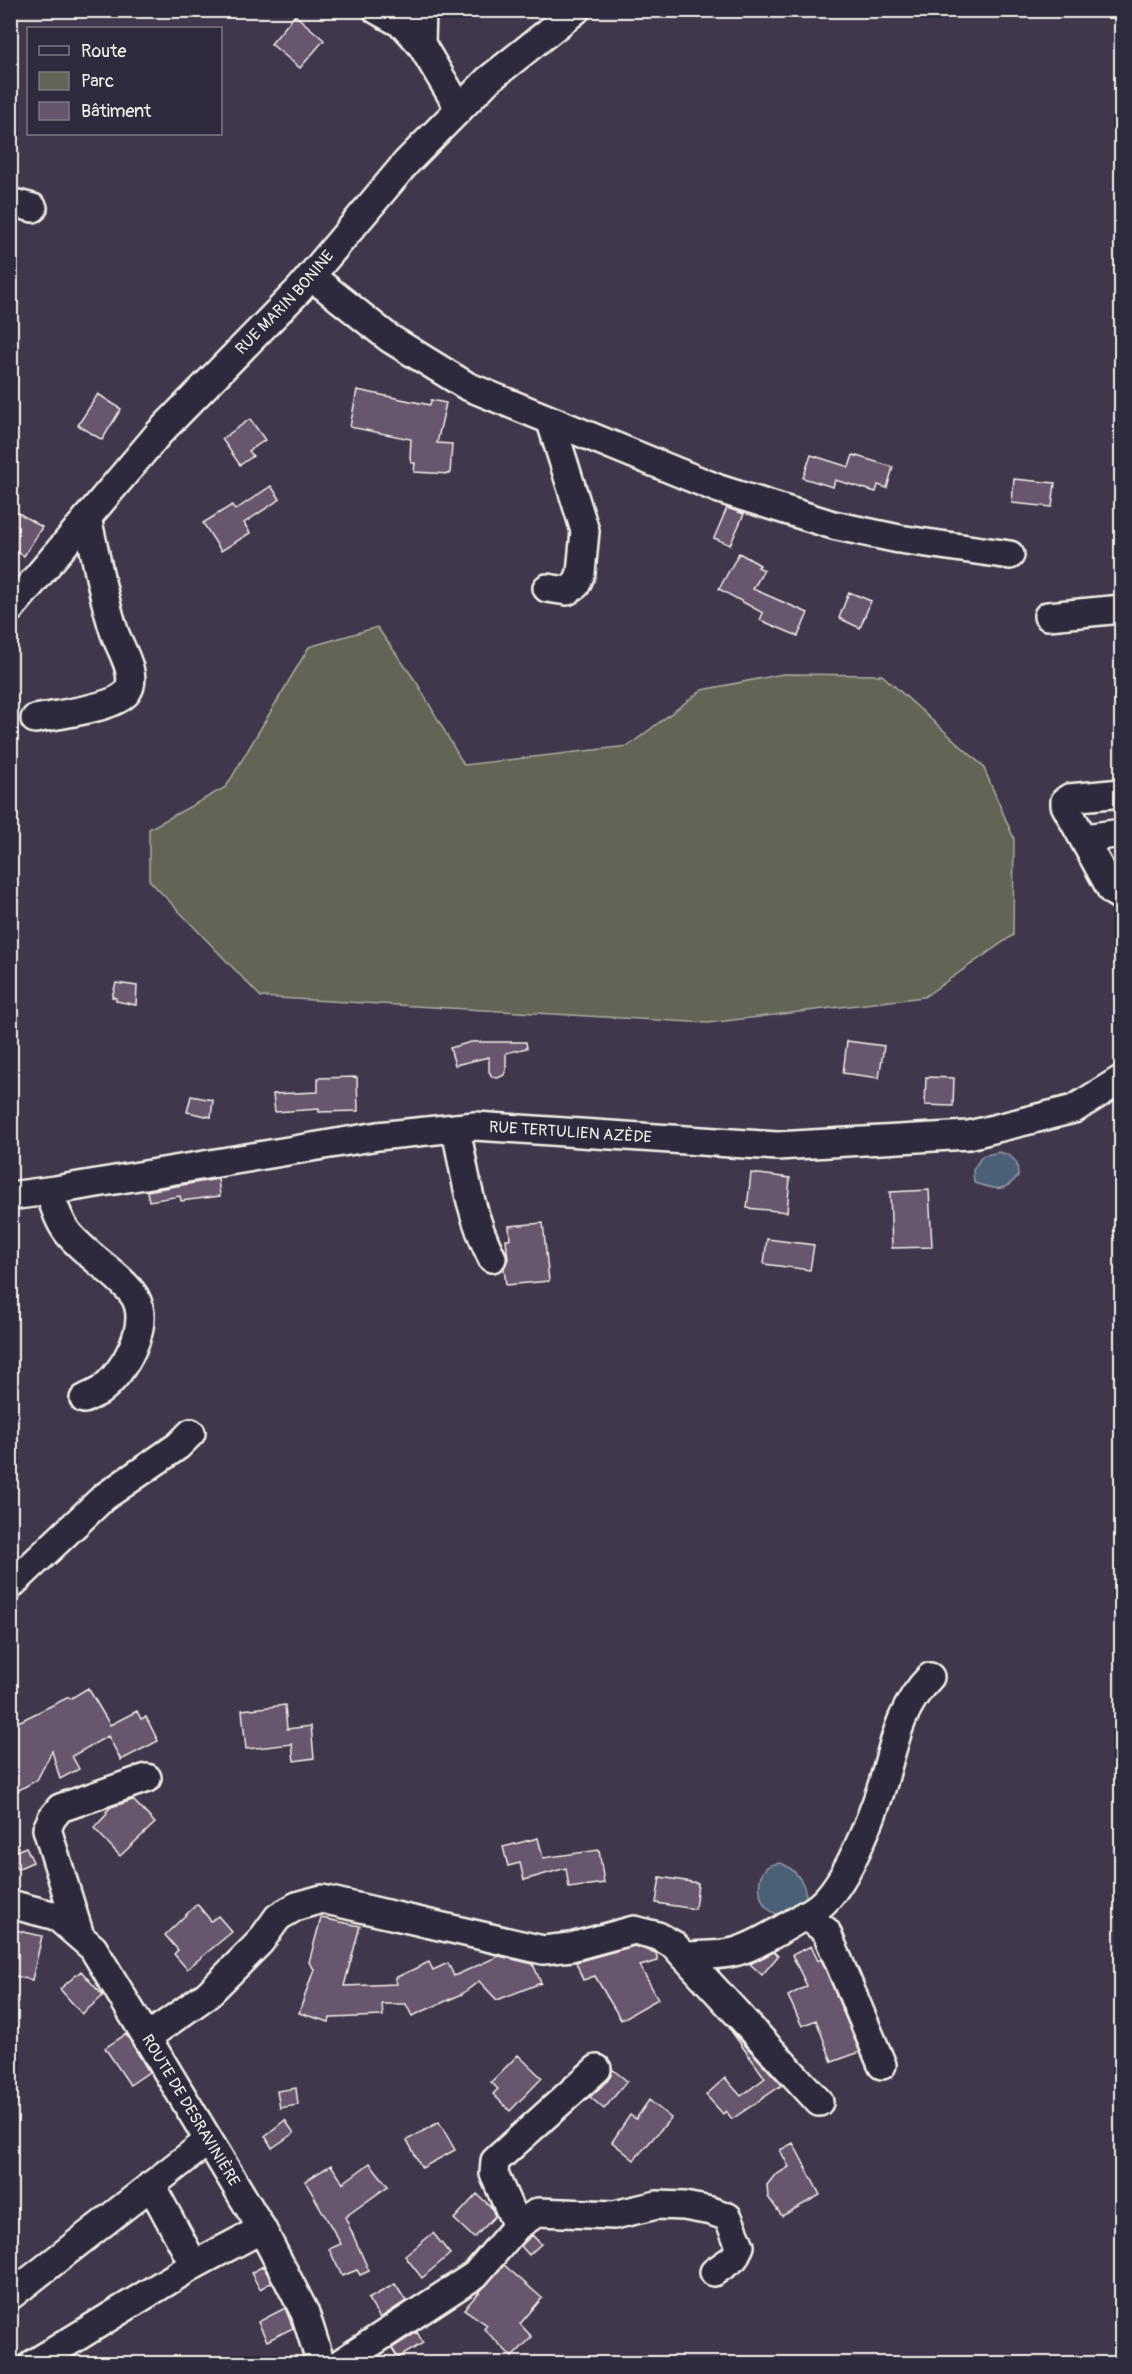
<svg xmlns="http://www.w3.org/2000/svg" width="1132" height="2374" viewBox="0 0 1132 2374" font-family="Pangolin,sans-serif">
<rect width="100%" height="100%" fill="#40374c"/>
<filter id="ink" filterUnits="userSpaceOnUse"><feTurbulence type="fractalNoise" baseFrequency=".0167" numOctaves="2"/><feDisplacementMap in="SourceGraphic" scale="12" xChannelSelector="R" yChannelSelector="G"/><feConvolveMatrix kernelMatrix="1 2 1 2 8 2 1 2 1" color-interpolation-filters="sRGB"/></filter>
<g filter="url(#ink)">
<path fill="#626557" stroke="#ababa0" stroke-width="1.5" d="M377,627L417,683L464,765L628,746L702,690L783,674L882,675L983,766L1014,839L1013,935L924,997L708,1023L261,997L149,880V829L226,787L309,647Z"/>
<path fill="#4c5f77" stroke="#8f99a4" stroke-width="1.5" d="M999,1152L1009,1155L1017,1163L1018,1176C1003,1194 995,1189 974,1183L973,1170L982,1156Z
M781,1863C798,1871 808,1886 806,1905L784,1917C778,1915 771,1912 767,1908C758,1898 756,1876 767,1867C771,1864 776,1864 781,1863Z"/>
<path fill="#67556e" stroke="#f4f1e8" stroke-width="1.5" d="M295,15L324,40L300,68L271,44Z
M357,390L430,405L431,400L446,403L437,443L452,444L450,474L414,472L415,463H411L410,457L411,439L350,427Z
M98,394L121,409L102,440L78,425Z
M250,419L265,440L249,451L253,456L240,465L222,439Z
M811,455L849,467L853,455L893,467L887,488L878,485L876,492L835,480L833,487L803,478Z
M1014,479L1055,483L1052,507L1012,503Z
M271,486L280,499L244,523L250,533L221,551L203,523L232,505L235,510Z
M10,508L42,527L24,556L10,548Z
M727,508L744,514L730,545L714,538Z
M739,553L760,565L758,567L764,570L753,589L808,613L798,636L760,620L763,613L719,589Z
M849,592L871,601L860,628L839,618Z
M116,983L137,986L136,1005L116,1001V998L112,997Z
M847,1041L884,1046L879,1078L843,1073Z
M471,1042H526L527,1048L506,1053V1070L504,1075L498,1078L492,1077L489,1071V1057L455,1065L450,1048Z
M357,1077L358,1111L319,1112V1109L275,1112L273,1094L318,1092V1078Z
M926,1077L954,1078L953,1106L925,1105Z
M191,1096L213,1100L211,1117L187,1112Z
M751,1173L790,1178L787,1212L747,1208Z
M218,1179L220,1196L181,1201L180,1196L149,1201L147,1191Z
M929,1190L932,1247L892,1248L890,1192Z
M543,1223L549,1281L506,1285L504,1268L508,1259L506,1239H510L509,1226Z
M767,1239L814,1245L810,1270L764,1264Z
M88,1688L110,1725L137,1711L141,1719L146,1717L158,1741L121,1760L108,1736L72,1756L79,1769L60,1779L52,1751L37,1780L10,1795V1726L69,1697L70,1699Z
M285,1705L287,1729L311,1726L314,1758L294,1761L292,1744L246,1749L242,1710Z
M133,1800L155,1823L120,1856L94,1828L107,1814L106,1812L111,1807Z
M538,1838L543,1858L599,1850L604,1883L569,1888L566,1868L524,1880L520,1863L508,1866L503,1847Z
M26,1847L33,1862L17,1869L11,1853Z
M660,1877L698,1883L695,1909L656,1903Z
M197,1904L211,1921L218,1916L232,1932L187,1969L174,1954L178,1950L165,1935Z
M321,1918L360,1926L344,1986L397,1984L395,1978L429,1962L433,1970L448,1963L454,1976L499,1956L533,1964L541,1983L497,2000L479,1981L462,1994L412,2016L406,2004H382L383,2016L330,2018L329,2022L299,2013L314,1969L309,1962Z
M15,1930L42,1936L32,1980L10,1975V1949Z
M634,1946L656,1953L658,1961L640,1966L658,1999L621,2020L595,1976L583,1980L576,1962Z
M811,1946L818,1961L821,1959L860,2052L832,2062L816,2020L802,2026L788,1996L807,1986L792,1955Z
M774,1952L778,1956L762,1975L750,1964Z
M81,1971L103,1996L82,2014L60,1989Z
M729,2028L782,2085L732,2119L726,2111L723,2114L706,2095L725,2078L741,2096L765,2078Z
M126,2034L149,2072L130,2085L105,2048Z
M518,2055L542,2078L510,2111L493,2094L498,2089L491,2082Z
M612,2069L627,2081L604,2109L590,2097L608,2080Z
M296,2088L298,2105L280,2108L277,2091Z
M649,2100L671,2118L634,2160L612,2142L630,2115L636,2119Z
M285,2120L294,2133L272,2148L265,2136Z
M439,2122L455,2150L422,2168L407,2140Z
M793,2143L820,2195L782,2216L768,2197L767,2185L774,2176L789,2167L780,2150Z
M370,2163L388,2186L345,2217L369,2271L360,2275L357,2270L342,2276L329,2249L341,2244L305,2181L331,2165L343,2183Z
M477,2194L491,2207L495,2216L474,2238L454,2219Z
M433,2233L450,2254L422,2278L405,2256Z
M532,2235L541,2244L529,2255L521,2246Z
M504,2265L542,2298L520,2324L532,2337L512,2357L484,2329L487,2325L464,2309Z
M263,2266L272,2282L260,2289L251,2273Z
M395,2284L406,2301L380,2318L368,2299Z
M285,2308L293,2328L267,2341L258,2322Z
M417,2332L423,2343L398,2358L392,2348Z"/>
<g fill="none" stroke-linecap="round" stroke-linejoin="round">
<g stroke="#f4f1e8" stroke-width="32">
<g id="minor">
<path d="M377,10L404,25L421,44L459,108"/>
<path d="M421,44L422,10"/>
<path d="M10,202L33,208"/>
<path d="M311,276L389,338L467,386L719,489L833,525L899,539L1010,555"/>
<path d="M547,588L567,591L576,585L581,573L585,531L551,422"/>
<path id="s1" d="M10,609L159,433L299,290L406,163L488,80L576,10"/>
<path d="M1048,616L1122,609"/>
<path d="M35,719C55,715 116,708 127,692C139,675 119,647 114,631C102,594 96,555 87,518"/>
<path d="M1122,793L1069,798L1065,801V805L1112,891L1122,897"/>
<path d="M1085,838L1122,833"/>
<path d="M456,1128C465,1175 470,1214 492,1258"/>
<path d="M49,1191C54,1205 59,1222 68,1233C85,1255 122,1276 135,1297C151,1326 124,1373 100,1391C95,1394 89,1396 84,1399"/>
<path id="s2" d="M10,1196L55,1190L378,1136L475,1126L777,1146L969,1135L1074,1109L1122,1079"/>
<path d="M10,1586L104,1497L178,1446L191,1433"/>
<path id="s3" d="M10,1904L56,1916L93,1948L262,2229L305,2313L321,2364"/>
<path d="M805,1915L826,1931L882,2065"/>
<path d="M80,1936L47,1829L52,1818L60,1808L147,1778"/>
<path d="M684,1956C700,1955 719,1956 734,1952C750,1948 765,1939 779,1931C792,1923 806,1916 818,1907C846,1886 872,1817 883,1783C894,1744 900,1707 930,1677"/>
<path d="M146,2038L207,1995L260,1942L278,1917L297,1906L322,1899L543,1950L571,1947L634,1930L658,1936L674,1945L819,2102"/>
<path d="M151,2185L194,2265"/>
<path d="M517,2226L494,2174L495,2161L597,2069"/>
<path d="M10,2296L208,2141"/>
<path d="M33,2364L194,2265L262,2229"/>
<path d="M339,2364L475,2275L517,2226L538,2212L614,2215L657,2205L684,2206L711,2211L728,2217L740,2246L734,2258L714,2272"/>
</g>
</g>
<use href="#minor" stroke="#2f2a3d" stroke-width="27"/>
</g>
</g>
<g text-anchor="middle" dominant-baseline="central" stroke-width="4.5" stroke-linejoin="round" paint-order="stroke">
<g font-size="16" fill="#f4f1e8" stroke="#2f2a3d">
<text stroke="none"><textPath href="#s1" startOffset="412">RUE MARIN BONINE</textPath></text>
<text stroke="none"><textPath href="#s2" startOffset="566">RUE TERTULIEN AZÈDE</textPath></text>
<text stroke="none"><textPath href="#s3" startOffset="286">ROUTE DE DESRAVINIÈRE</textPath></text>
</g>
</g>
<rect width="1132" height="2374" fill="none" stroke="#2f2a3d" stroke-width="36"/>
<rect x="18" y="18" width="1096" height="2338" fill="none" stroke="#f4f1e8" stroke-width="2" filter="url(#ink)"/>
<rect x="27" y="27" width="195" height="108" fill="#2f2a3d" stroke="#7e7a81" stroke-width="1.5"/>
<rect x="39" y="46" width="30" height="9" fill="#2f2a3d" stroke="#7e7a81" stroke-width="1.5"/>
<text x="81" y="57" font-size="18" fill="#f4f1e8">Route</text>
<rect x="39" y="72" width="30" height="18" fill="#626557" stroke="#7e7a81" stroke-width="1.5"/>
<text x="81" y="87" font-size="18" fill="#f4f1e8">Parc</text>
<rect x="39" y="102" width="30" height="18" fill="#67556e" stroke="#7e7a81" stroke-width="1.5"/>
<text x="81" y="117" font-size="18" fill="#f4f1e8">Bâtiment</text>
</svg>
